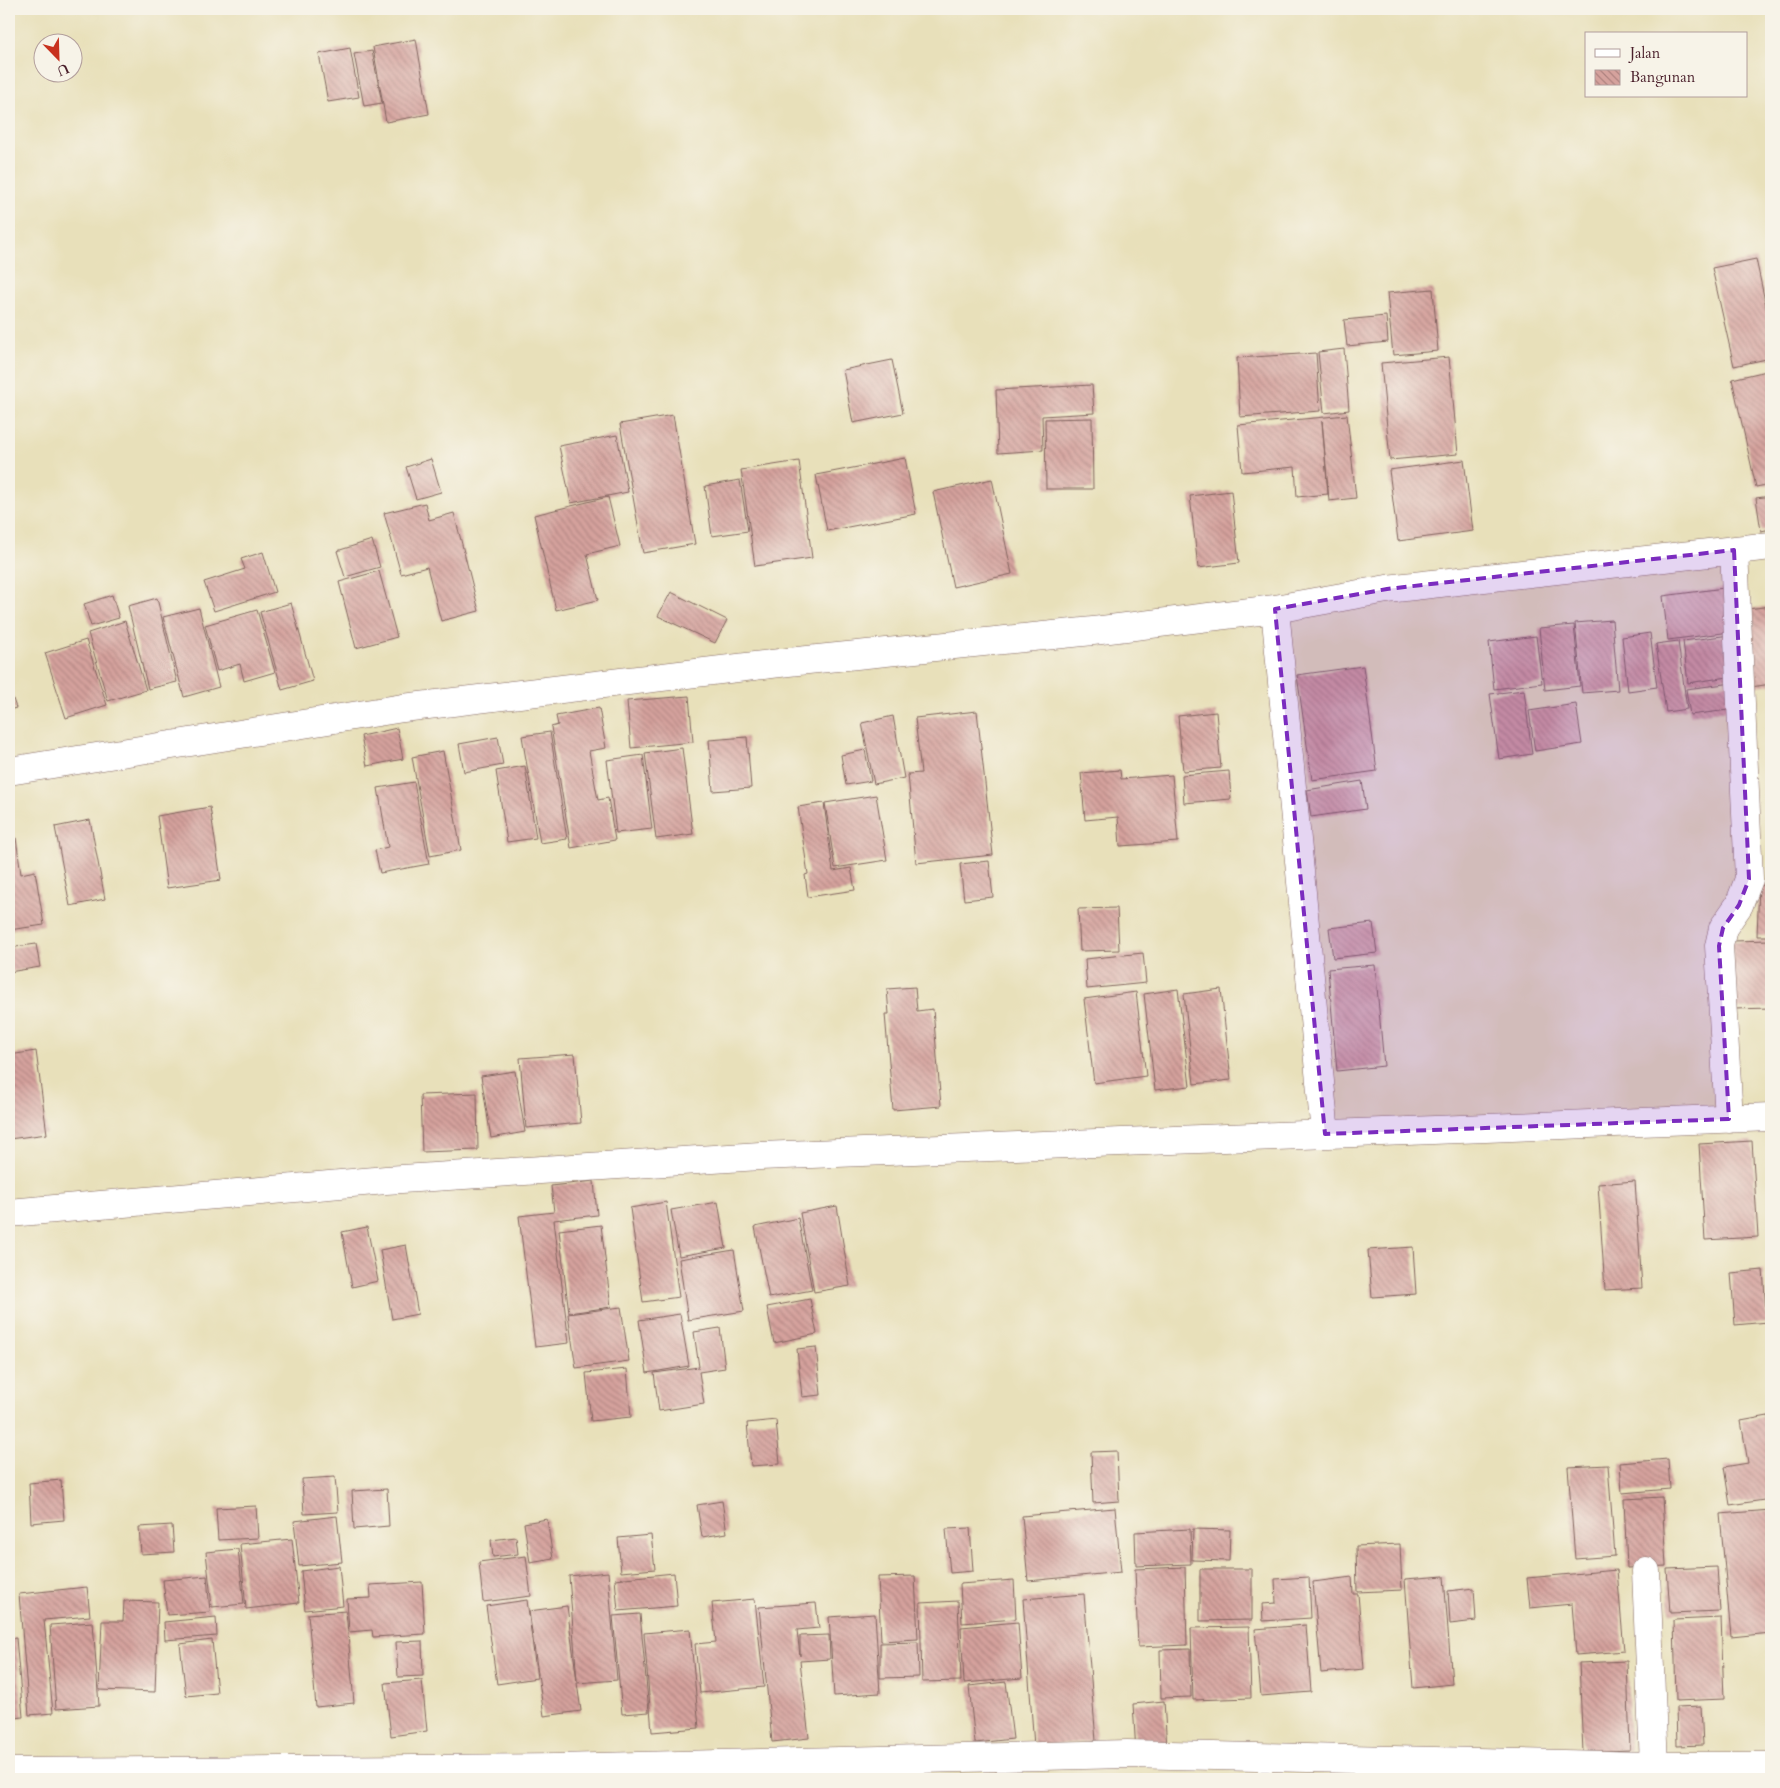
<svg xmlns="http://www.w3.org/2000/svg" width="1780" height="1788" viewBox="0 0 1780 1788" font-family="Cardo,serif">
<defs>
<pattern id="building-back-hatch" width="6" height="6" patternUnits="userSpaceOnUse" patternTransform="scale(1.25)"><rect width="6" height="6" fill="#d5a29d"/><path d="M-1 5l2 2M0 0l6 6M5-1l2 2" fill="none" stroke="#af8380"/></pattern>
</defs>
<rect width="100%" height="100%" fill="#f7f3e8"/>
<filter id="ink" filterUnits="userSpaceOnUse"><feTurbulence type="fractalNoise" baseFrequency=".02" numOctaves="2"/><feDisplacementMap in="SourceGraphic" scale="10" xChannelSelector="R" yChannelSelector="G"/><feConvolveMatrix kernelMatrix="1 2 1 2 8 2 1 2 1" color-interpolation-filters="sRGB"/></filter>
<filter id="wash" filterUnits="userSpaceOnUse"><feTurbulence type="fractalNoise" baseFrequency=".0096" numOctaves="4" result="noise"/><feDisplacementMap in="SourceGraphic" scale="20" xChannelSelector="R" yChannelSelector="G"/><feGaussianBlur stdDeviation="1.12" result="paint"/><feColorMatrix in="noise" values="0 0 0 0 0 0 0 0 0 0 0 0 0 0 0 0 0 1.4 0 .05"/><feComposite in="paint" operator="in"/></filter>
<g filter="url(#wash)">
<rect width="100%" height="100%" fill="#e8e0ba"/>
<g id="blocks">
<path fill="url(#building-back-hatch)" d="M416,39L429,114L386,122L373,47Z
M350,48L359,97L328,102L319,54Z
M372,51L382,103L364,106L354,54Z
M1756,259L1771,330V358L1734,366L1712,268Z
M1433,289L1438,351L1393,355L1387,293Z
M1386,316L1388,342L1347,346L1344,320Z
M1344,349L1349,410L1324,413L1318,352Z
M1316,353L1320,411L1240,417L1237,358Z
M1449,357L1458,454L1390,460L1381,363Z
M892,360L903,413L853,423L843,370Z
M1771,370V484L1756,487L1732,379Z
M1092,385L1094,413L1042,416L1043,450L998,453L996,390Z
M673,415L695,544L643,553L620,424Z
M1347,415L1356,498L1329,501L1322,421L1328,494L1297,497L1295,467L1242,472L1238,425Z
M1092,418L1093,489H1046L1045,419Z
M617,435L628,492L571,503L559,446Z
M905,458L916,514L827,531L816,475Z
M431,459L441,492L416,499L406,467Z
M1464,460L1473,531L1398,541L1389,470Z
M799,461L812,558L755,566L741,470Z
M992,479L1012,574L953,587L933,492Z
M740,480L748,531L712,536L705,486Z
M1231,491L1239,563L1198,568L1190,496Z
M1771,496V529L1761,531L1756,498Z
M608,497L620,546L587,554L598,600L556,610L534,515Z
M425,503L429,520L454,513L479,611L441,621L427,567L401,574L384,513Z
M372,540L380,567L345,577L337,551Z
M263,552L275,592L214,611L204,582L245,569L241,559Z
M379,571L397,637L356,648L339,582Z
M1724,588L1730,632L1668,640L1663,596Z
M671,592L727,620L715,643L658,616Z
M112,595L119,618L91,626L84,604Z
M157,598L177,682L148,689L128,606Z
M291,603L313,681L282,690L260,612Z
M1771,606V684L1751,687L1740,610Z
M199,608L219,687L184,697L163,617Z
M257,610L275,672L244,681L240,664L217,671L205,625Z
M1612,620L1618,690L1582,693L1575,623Z
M125,621L146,690L108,701L88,633Z
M1574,625L1580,686L1545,690L1539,628Z
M1650,633L1657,687L1628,691L1622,637Z
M1730,635L1735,676L1688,683L1683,641Z
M1536,636L1542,683L1494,689L1489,642Z
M86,640L107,705L66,718L45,653Z
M1678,641L1687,709L1666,712L1656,644Z
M1363,666L1377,771L1312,780L1297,675Z
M1733,683L1736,709L1690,715L1686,689Z
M9,687L16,708L9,710Z
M1524,690L1532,754L1499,759L1490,694Z
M689,696L693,742L631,748L627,701Z
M1576,704L1582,744L1535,751L1529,711Z
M599,708L606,748L589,751L598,800L608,798L615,840L571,848L551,727L558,725L556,716Z
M977,711L993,855L916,863L908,774L921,773L915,718Z
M1216,712L1221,768L1183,771L1178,716Z
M893,716L904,778L874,784L862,723Z
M397,728L403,759L367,766L361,736Z
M550,732L567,839L540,843L522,736Z
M498,737L503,765L464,772L459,744Z
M747,737L751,788L713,791L709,740Z
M682,748L693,834L656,839L645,753Z
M865,750L871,781L846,785L841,755Z
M443,751L461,850L430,856L412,757Z
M643,755L652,829L616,833L607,760Z
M525,766L536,838L507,842L496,771Z
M1120,770L1121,779L1172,775L1178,842L1120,846L1118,817L1085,820L1081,773Z
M1229,771L1231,799L1184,803L1182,775Z
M1362,781L1366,809L1311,817L1307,790Z
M414,782L429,864L380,873L375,850L388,847L378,788Z
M876,795L887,860L835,868L825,803Z
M824,803L833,871L851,868L855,890L808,897L805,875L808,874L798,807Z
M210,807L221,880L167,888L157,816Z
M90,820L105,899L70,906L55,827Z
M16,838L21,874L35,871L44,925L9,930V839Z
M989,861L993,897L964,900L960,864Z
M1759,885L1771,886V936H1757Z
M1117,908L1119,950L1080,951L1078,909Z
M1373,923L1377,953L1333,958L1329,928Z
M1771,940V1008L1734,1009L1732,941Z
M36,944L40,967L9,972V948Z
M1143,953L1146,983L1087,989L1085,959Z
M1375,965L1384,1066L1337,1071L1328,969Z
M915,987L917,1011L933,1009L941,1106L893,1110L885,1014H889L887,989Z
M1178,989L1190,1086L1155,1090L1144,994Z
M1221,989L1231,1080L1194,1084L1184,994Z
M1136,992L1146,1076L1094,1083L1084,999Z
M36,1051L47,1134L9,1139V1055Z
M575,1054L581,1123L526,1128L520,1058Z
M515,1071L525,1132L491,1138L481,1076Z
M477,1093L478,1150L422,1152L420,1095Z
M1752,1141L1758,1237L1705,1240L1699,1144Z
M594,1181L597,1215L554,1220L569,1343L535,1347L519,1216L554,1212L551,1186Z
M1635,1181L1642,1288L1605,1290L1598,1184Z
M666,1202L679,1297L643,1302L630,1208Z
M718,1202L726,1248L679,1256L671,1210Z
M837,1206L850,1286L814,1292L800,1213Z
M798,1218L812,1290L769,1298L755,1227Z
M601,1225L611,1307L569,1313L559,1230Z
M367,1227L378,1281L352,1287L342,1232Z
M406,1245L418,1314L392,1319L380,1250Z
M1413,1247L1416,1294L1372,1297L1368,1250Z
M734,1250L744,1311L688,1320L679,1259Z
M1763,1270L1767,1322L1735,1325L1731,1273Z
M810,1299L817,1334L774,1343L767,1307Z
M621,1307L629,1361L576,1368L568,1314Z
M680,1314L689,1366L647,1373L639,1320Z
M720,1328L725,1368L699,1372L704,1404L659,1411L654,1373L699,1367L694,1332Z
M816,1347L821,1395L802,1397L797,1349Z
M627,1369L631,1417L591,1421L586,1373Z
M1768,1416L1771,1438V1499L1730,1505L1724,1467L1748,1463L1741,1421Z
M776,1420L780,1464L751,1466L747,1423Z
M1117,1451L1119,1501L1093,1503L1091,1452Z
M1668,1459L1670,1489L1622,1493L1620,1463Z
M1608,1465L1615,1556L1575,1559L1568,1467Z
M335,1477L338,1512L304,1514L302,1479Z
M61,1480L64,1520L31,1523L29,1483Z
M387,1489L389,1526L354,1529L352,1491Z
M1662,1497L1666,1566L1627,1568L1624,1499Z
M722,1501L727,1533L702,1537L697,1505Z
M256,1506L258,1538L218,1540L216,1508Z
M1115,1508L1121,1572L1028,1581L1022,1516Z
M1771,1510V1633L1731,1637L1720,1514Z
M337,1516L342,1562L299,1566L294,1521Z
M547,1519L553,1559L530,1563L524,1523Z
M172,1525L174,1552L141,1554L139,1527Z
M970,1528L973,1571L950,1573L946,1529Z
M1190,1529L1191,1564L1136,1566L1135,1532Z
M1193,1529L1230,1530L1229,1561L1192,1560Z
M651,1535L655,1569L621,1572L618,1538Z
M516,1537L518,1554L493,1557L491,1540Z
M292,1539L299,1603L246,1609L240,1544Z
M1400,1544L1402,1590L1357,1592L1356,1546Z
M238,1549L244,1604L212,1607L206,1552Z
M526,1556L531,1596L483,1602L479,1562Z
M339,1566L343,1606L305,1610L301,1571Z
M1185,1567L1187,1645L1138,1647L1135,1569Z
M1717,1567L1720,1611L1670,1613L1667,1569Z
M1200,1569H1252V1620L1200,1621Z
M1617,1570L1624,1651L1576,1655L1572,1604L1530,1608L1527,1578Z
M608,1572L617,1680L577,1683L581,1711L544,1716L529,1611L567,1606L577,1681L569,1576Z
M674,1573L677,1606L618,1611L615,1579Z
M207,1576L210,1612L167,1615L163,1580Z
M915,1576L918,1639L881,1641L878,1577Z
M1444,1576L1452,1684L1413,1688L1405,1579Z
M1309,1577L1311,1618L1263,1621L1262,1604L1276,1603L1275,1579Z
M1352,1577L1353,1594H1358L1364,1669L1321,1673L1313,1582Z
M1014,1580L1016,1619L962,1623L960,1584Z
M422,1582L425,1634L373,1637L372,1630L349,1632L347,1599L371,1598L370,1585Z
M87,1587L90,1616L44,1620L53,1713L29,1715L19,1594Z
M1474,1588L1476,1621L1450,1624L1448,1591Z
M1084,1594L1096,1741L1034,1746L1023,1599Z
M755,1599L764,1687L700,1693L695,1644L716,1642L712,1603Z
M527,1600L537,1678L497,1684L486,1606Z
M124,1601L158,1602L155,1692L99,1690L102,1621H123Z
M958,1601L961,1681L922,1682L920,1603Z
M816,1603L819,1628L797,1630L800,1656V1636L829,1635L830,1659L800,1661L809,1738L772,1742L759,1607Z
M346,1611L354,1703L316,1707L308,1614Z
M640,1614L649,1712L622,1714L613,1616Z
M875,1614L880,1693L834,1696L829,1617Z
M216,1617L217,1636L165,1640L164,1622Z
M1721,1618L1724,1699L1676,1701L1674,1620Z
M93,1622L99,1706L56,1709L50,1625Z
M1018,1622L1022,1678L964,1683L961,1627Z
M1306,1625L1311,1692L1261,1696L1255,1629Z
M1249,1627L1251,1698L1193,1700L1191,1628Z
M690,1629L699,1728L652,1732L644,1633Z
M16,1638L23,1717L9,1719V1639Z
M212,1640L217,1693L186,1696L180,1644Z
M422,1641L423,1676L398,1677L396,1642Z
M918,1642L919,1677L880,1678V1643Z
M1190,1649L1191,1697L1161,1698L1160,1650Z
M1627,1661L1630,1750L1583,1752L1579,1663Z
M422,1680L427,1731L391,1736L385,1683Z
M1006,1682L1013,1739L975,1743L969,1686Z
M1164,1701L1167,1749L1136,1752L1133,1704Z
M1701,1706L1703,1745L1677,1746L1676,1707Z"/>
</g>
</g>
<g filter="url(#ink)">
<use href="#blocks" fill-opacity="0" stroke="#81635d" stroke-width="1"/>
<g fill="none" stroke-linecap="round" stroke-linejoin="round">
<g stroke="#81635d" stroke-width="29">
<path id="minor" d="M1275,609L1325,1134
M9,771L403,708L788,662L1093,631L1275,609L1387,589L1771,546
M1729,1119L1719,946L1723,928L1739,905L1749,879L1734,550
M9,1213L386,1180L760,1156L1771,1117
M1646,1571L1654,1766
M9,1772L556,1768L1127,1754L1654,1766H1771"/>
</g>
<use href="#minor" stroke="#fff" stroke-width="28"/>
</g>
</g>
<path fill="#7b2cbf" fill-opacity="0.2" stroke="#7b2cbf" stroke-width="4" stroke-dasharray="10 6" stroke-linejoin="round" d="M1734,550L1749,879L1739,905L1723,928L1719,946L1729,1119L1325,1134L1275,609L1387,589Z"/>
<rect width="1780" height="1788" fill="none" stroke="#f7f3e8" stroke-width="30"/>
<rect x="1585" y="32" width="162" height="65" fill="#f7f3e8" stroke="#b29e9c"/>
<rect x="1595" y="49" width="25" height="8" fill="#ffffff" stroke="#b29e9c"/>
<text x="1630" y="58" font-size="15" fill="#4a1f2b">Jalan</text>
<rect x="1595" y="70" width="25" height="15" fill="url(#building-back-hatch)" stroke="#b29e9c"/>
<text x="1630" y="82" font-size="15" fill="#4a1f2b">Bangunan</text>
<g transform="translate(58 58) rotate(157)"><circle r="24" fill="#f7f3e8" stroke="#b29e9c"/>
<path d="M0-4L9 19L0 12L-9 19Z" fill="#c8321e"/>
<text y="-8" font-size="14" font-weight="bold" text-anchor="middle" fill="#4a1f2b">U</text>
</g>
</svg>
